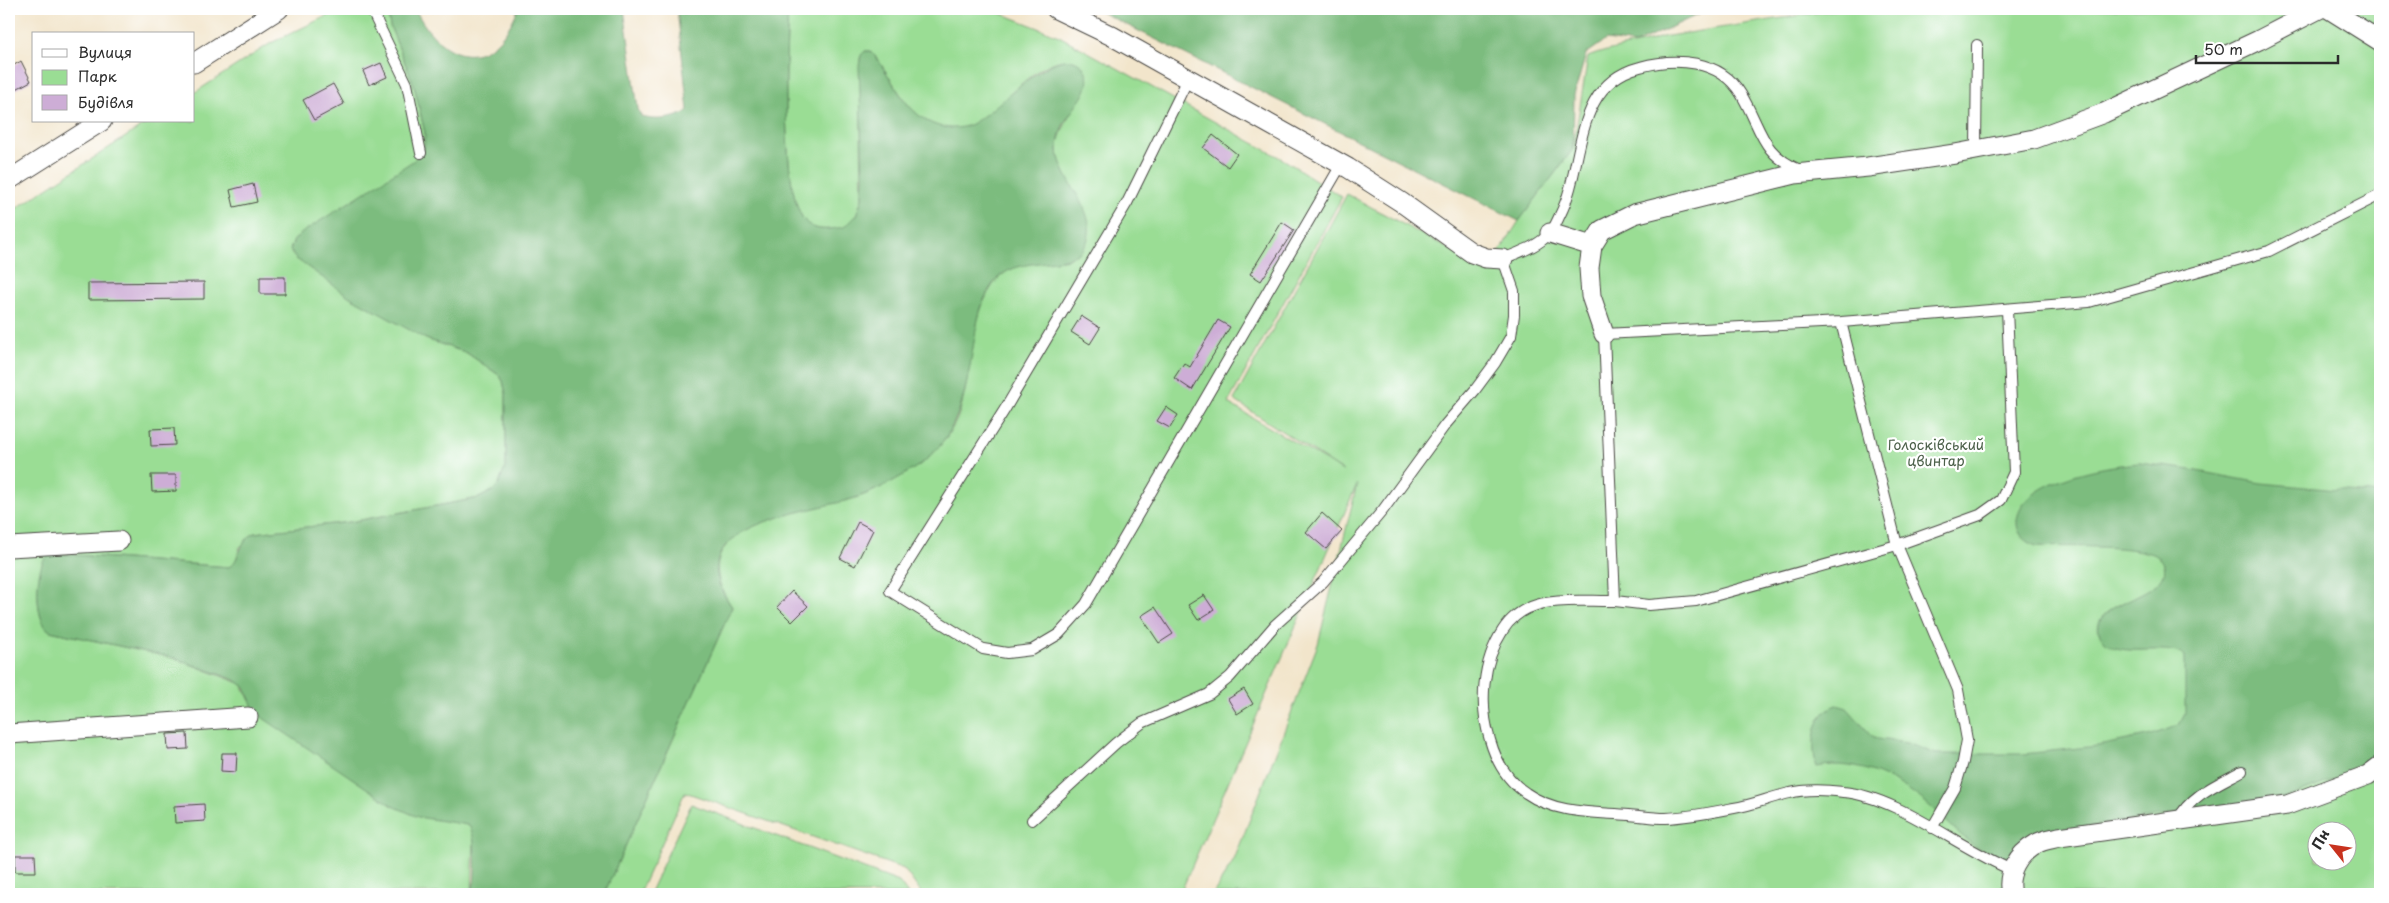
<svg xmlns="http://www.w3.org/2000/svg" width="2389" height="903" viewBox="0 0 2389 903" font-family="'Playpen Sans',sans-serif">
<rect width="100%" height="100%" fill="#fff"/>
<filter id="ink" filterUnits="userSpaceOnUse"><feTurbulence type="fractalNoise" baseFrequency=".02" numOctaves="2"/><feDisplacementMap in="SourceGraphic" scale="10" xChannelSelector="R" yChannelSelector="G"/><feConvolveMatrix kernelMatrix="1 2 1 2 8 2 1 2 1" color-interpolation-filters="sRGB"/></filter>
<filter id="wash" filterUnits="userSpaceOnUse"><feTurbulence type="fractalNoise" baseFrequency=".0096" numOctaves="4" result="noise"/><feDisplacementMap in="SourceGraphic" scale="20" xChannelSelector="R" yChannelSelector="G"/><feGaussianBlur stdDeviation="1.12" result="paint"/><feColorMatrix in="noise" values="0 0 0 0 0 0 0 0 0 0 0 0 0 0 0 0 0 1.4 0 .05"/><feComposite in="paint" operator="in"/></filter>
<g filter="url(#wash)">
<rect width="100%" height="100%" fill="#f2e5cb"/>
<path fill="#9add94" stroke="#628460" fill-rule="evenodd" d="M341,9H387L390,26L414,85L425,133L424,150L413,161L291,246V253L295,258L350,296L426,339L467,353L499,375L503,381L506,394V465L499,484L494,490L479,498L350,522L255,533L240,547L235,563L229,567L62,554L38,585C38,602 37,619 50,631L174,658L242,684L250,701L432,819L459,822L471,827L474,839L472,893L9,894V213L150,121H194V93L271,43Z
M788,9H990L1059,36L1286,161L1342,197L1228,403L1343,471L1234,400L1347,194L1488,270L1519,221L1573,149L1588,57C1613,47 1637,46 1662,37L1840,9H2380V894H1213L1234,860L1318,644L1357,484L1180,894H922L904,869L685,792L639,894H604L732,607C674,523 804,513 855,498C875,492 895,480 913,469C932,458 947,440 957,419C976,374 965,288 1016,266C1032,259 1051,263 1068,259C1118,234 1059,184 1058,150C1058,131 1069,123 1070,110C1073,94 1071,76 1072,60C1017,55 979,169 918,115C899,98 890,75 875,56L870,51H865L860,58L862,199L856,215L844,228C831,229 815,233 805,221C780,192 786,50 788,9ZM2316,830H2346V860H2316Z
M691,804L899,882L908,894H649Z"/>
<path fill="#7bbc7e" stroke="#537454" d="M387,9H415C444,66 492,73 518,9H624L638,109L641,116C651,122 680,119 688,110L677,9H788C786,50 780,192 805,221C815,233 831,229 844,227L856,215L862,199L863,177L859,66L861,55L865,51H870L875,56C892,78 902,106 927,121C940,128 953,130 967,126C993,117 1061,33 1084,68C1097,88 1072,107 1064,124C1060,132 1058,140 1058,149C1059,180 1099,210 1087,242C1075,272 1024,253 998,278C983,293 978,316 975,336C967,383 962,436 918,466C900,478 878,490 858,497C809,514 671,522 732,607L604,894H471C477,885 477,832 468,825L418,817L393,806L263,718L252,705L245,687L235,680L174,658L50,631C34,623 34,565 48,555L62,554L229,567C241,560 238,541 255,533L350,522L479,498L494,490L499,484L506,465V394L503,381L499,375L467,353L426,339L350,297L295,258L290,250L294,240L303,232L413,161L424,150L425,133L414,85L390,26Z
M1095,9H1710L1635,44L1606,40L1586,54L1574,95L1573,149L1519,221Z
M2140,463L2191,470L2261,483L2380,494V758L2365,768L2286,798L2058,831L2011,857C1979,860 1954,827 1932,808C1902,781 1858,758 1817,767C1810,748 1813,711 1837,705L1847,708L1871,735L1878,739L1907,743L1936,754H2023L2098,746L2152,735L2179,725L2185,714V657C2167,640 2118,662 2102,638C2078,601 2179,597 2163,562C2154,542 2058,548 2036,546C2025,541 2016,534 2017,520C2022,479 2108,465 2140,463Z"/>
<g id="blocks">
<path fill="#cdadd6" d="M21,61L31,81L9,93V68Z
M381,63L387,77L369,85L363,71Z
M333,84L344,104L314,120L303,100Z
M1213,135L1237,154L1228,167L1203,148Z
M253,184L257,202L234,207L230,190Z
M1282,222L1294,230L1261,281L1250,274Z
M260,277H285V294H260Z
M204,282V299L88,300V283Z
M1081,316L1100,328L1090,344L1071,332Z
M1218,320L1230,327L1192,390L1174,378L1184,363L1190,367Z
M1166,407L1178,415L1170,428L1157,421Z
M174,428L175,445L151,446L150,429Z
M151,475H176V491L152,492Z
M1322,513L1342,531L1326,549L1306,532Z
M858,522L873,530L855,566L840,558Z
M792,591L808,606L792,622L777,607Z
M1204,595L1214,610L1198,620L1188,605Z
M1155,607L1173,634L1159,643L1141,616Z
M1244,689L1253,704L1237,714L1228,699Z
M187,733L188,749L168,750L167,734Z
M222,753H237L236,772L221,771Z
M204,804L205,821L175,823L174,806Z
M15,855H35L36,872H15Z"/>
</g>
</g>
<g filter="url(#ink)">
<use href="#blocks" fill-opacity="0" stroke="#494743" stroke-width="1"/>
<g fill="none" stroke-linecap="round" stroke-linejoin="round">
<g stroke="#494743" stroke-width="12">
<path id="lane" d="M371,9L407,84L421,153
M1188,79L1127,203L1005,409L890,591L983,649L1007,653L1032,650L1059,634L1086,604L1341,165
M1976,150L1977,45
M2007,309L2014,472L2001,500L1980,515L1897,545L1696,601L1649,605L1615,601L1604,334L1841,322L2089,302L2269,251L2380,195
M1841,322L1897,545L1958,690L1967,740L1963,762L1955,788L1932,828
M1615,601C1576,602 1527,592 1503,630C1482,662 1479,705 1490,740C1496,761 1508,781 1526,793C1556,814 1594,812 1629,815C1641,816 1654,818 1666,818C1688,817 1713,812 1734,808C1753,805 1771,797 1790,793C1805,789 1827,790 1843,792C1897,796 1960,849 2012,870
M1032,820L1116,743L1142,723L1209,694L1230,677L1275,625L1323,582L1383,510L1445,425L1475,390L1495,363L1511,336L1514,315V291L1503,259C1519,252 1537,247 1549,234C1554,229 1557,221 1560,215C1586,164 1571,85 1640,67C1675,57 1720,59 1741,94C1762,129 1760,154 1802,171
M2177,821C2190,795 2218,784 2242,771"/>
</g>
<g stroke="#494743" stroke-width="21">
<path id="street" d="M1056,9L1112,36L1348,168L1401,202L1472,253L1486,258L1503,259
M2329,9L2380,41
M194,63L279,9
M9,180L102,121
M1550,233L1592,246
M1604,334L1591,296L1589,268L1592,246L1602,230L1634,214L1795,174L1868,167L1955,154L2034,139L2104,113L2259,40L2319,9
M9,547L119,541
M9,734L248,717
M2011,894C2006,874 2018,854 2036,844C2042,840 2052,839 2059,837L2287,805L2368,775L2380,766"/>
</g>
<use href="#lane" stroke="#fff" stroke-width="10"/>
<use href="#street" stroke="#fff" stroke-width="19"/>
</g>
</g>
<g text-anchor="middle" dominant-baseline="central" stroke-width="4.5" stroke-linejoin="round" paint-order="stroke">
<g font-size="14" fill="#4c604a" stroke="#fff">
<text x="1936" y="444">Голосківський<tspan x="1936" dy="16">цвинтар</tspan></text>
</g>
</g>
<rect width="2389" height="903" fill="none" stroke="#fff" stroke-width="30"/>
<rect x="32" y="32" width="162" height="90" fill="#ffffff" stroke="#aaaaaa"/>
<rect x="42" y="49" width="25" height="8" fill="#ffffff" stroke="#aaaaaa"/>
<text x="78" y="58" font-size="15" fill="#2b2b2b">Вулиця</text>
<rect x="42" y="70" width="25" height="15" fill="#9add94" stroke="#aaaaaa"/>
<text x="78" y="82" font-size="15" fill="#2b2b2b">Парк</text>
<rect x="42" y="95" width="25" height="15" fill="#cdadd6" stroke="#aaaaaa"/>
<text x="78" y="108" font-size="15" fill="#2b2b2b">Будівля</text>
<g transform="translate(2332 846) rotate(300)"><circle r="24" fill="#ffffff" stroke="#aaaaaa"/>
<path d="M0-4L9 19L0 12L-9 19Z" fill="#c8321e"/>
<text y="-8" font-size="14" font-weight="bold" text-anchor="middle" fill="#2b2b2b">Пн</text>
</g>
<path d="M2196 55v8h142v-8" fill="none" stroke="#2b2b2b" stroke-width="2.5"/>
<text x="2204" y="55" font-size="15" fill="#2b2b2b" stroke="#ffffff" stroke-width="4" paint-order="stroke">50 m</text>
</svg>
